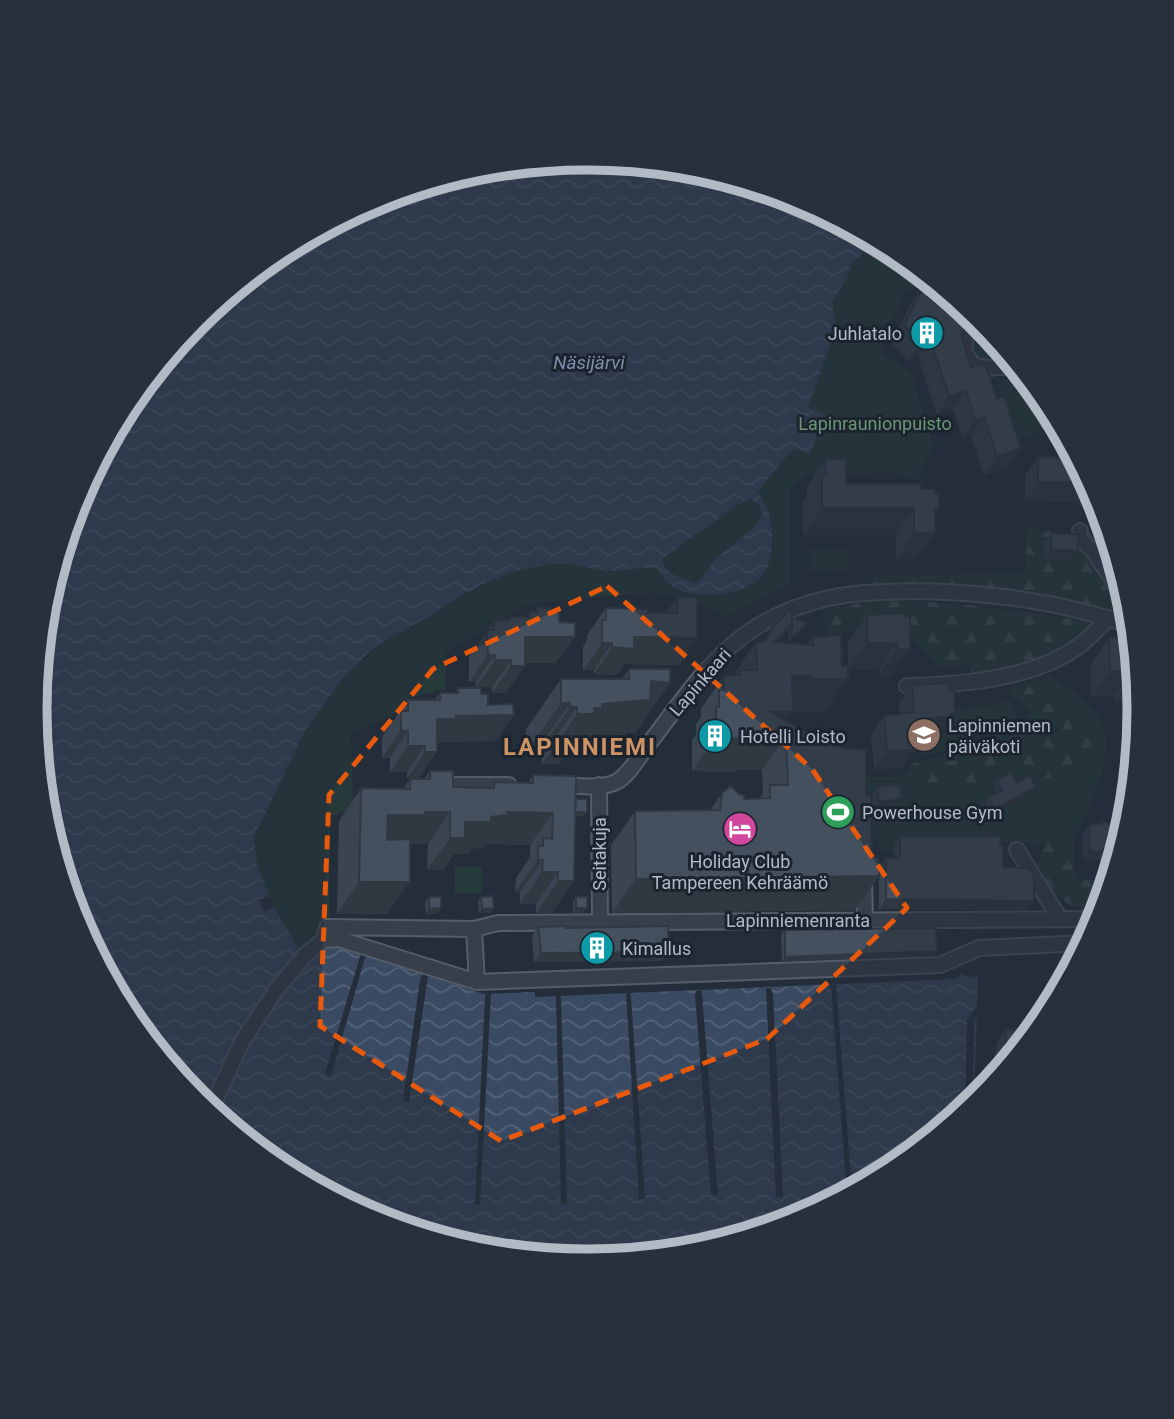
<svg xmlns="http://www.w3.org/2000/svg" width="1174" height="1419" viewBox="0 0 1174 1419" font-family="Roboto,sans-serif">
<defs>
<pattern id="forest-firs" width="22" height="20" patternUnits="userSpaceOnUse" patternTransform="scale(1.75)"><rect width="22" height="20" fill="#263a3c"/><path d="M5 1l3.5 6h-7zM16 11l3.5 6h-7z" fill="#435457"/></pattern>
<pattern id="water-waves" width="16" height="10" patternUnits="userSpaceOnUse" patternTransform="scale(1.75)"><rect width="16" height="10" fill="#3a4a62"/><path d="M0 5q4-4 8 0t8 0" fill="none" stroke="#546277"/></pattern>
</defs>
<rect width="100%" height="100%" fill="#242d3a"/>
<path fill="#263a3c" d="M868,237L894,251L930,281L903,294L881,352L911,372L934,446L917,480L890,473L807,475L790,489V583L724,617L696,600L654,593L582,598L526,605L446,652V689L408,698L405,709L351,736L353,810L330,816L329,924L300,951L269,896L257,864L254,837L305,731L342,679L383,642L439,611L441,607L507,573L532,566L564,564L612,571L664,557L758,491L794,448L817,437L821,438L822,434L819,433L826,415L808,408L836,328L832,302L847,278L852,262L862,254Z
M973,316L978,319L1012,361H986L972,353L970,317Z
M996,378L1027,380L1046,403L1056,421L1037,433L1015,442Z
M811,549L847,550V570L811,571Z
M1051,676C1065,687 1083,697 1094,710C1124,745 1090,807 1074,840L1058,837L1045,845L995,842L894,845V853L881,850L872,835L861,783L866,777H898L922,761L957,750L1024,723L1029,710L1013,697L1008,688Z
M1010,700L1021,722C1012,726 1003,731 993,731C980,730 972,725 960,734L965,745L922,758L917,753L919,738L940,737L951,729V708L996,705L999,701Z
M455,867H482V894L455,893Z"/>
<path fill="url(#forest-firs)" d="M1025,527L1076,536L1107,530L1128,602L1130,617C1050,586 957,585 872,585L871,582L873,577L1020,573L1026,571Z
M875,601L953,603L1085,620L1089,625C1071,656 1005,674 972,676L971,665L938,666L911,639L873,629L827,635L822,609Z
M1024,682C1047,682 1062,705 1082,715C1090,739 1104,768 1073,782L1057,777L1021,781L1001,769L958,793C940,782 935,791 916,790L912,785L908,765L916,762L919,764C939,761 958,763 976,756L982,743C1001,736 1032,732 1032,707L1016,691Z
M1058,837L1074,840V869L1080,880H1099L1110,877L1105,894L1087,910C1062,908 1025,873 1044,846C1047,842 1054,839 1058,837Z"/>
<path fill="url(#water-waves)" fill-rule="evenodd" d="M587,158L695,168L799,200L868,237L862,254L852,262L847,278L832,302L836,328L808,408L826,415L819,432L822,434L820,438L817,437L810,454L794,448L758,491C761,497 765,504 768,511C774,527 774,555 766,570C751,599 689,603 667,582C663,578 660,572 657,568C642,566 630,571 615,571C597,571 579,564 561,564C516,564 480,586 441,607L439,611L383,642L366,655L342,679L305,731L254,837L257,864L269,896L259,900L264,912L274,907L300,951L250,1016L238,1037L207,1108L196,1100L128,1016L77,920L46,817L35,709L46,601L77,498L128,402L197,319L281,250L376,199L480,168ZM751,499L759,505L762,513C760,528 724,549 713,562C706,571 704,578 695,583L670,573L662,562L664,557L741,503Z
M329,946H341L483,994L535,992V997L956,979L962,974L969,977L978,976L974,1103L893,1169L798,1220L694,1251L587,1261L479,1251L375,1219L280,1168L213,1113C235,1067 283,969 329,946Z"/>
<path fill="#242d3a" d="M361,953L366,954L331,1076L325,1074Z
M423,974L428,976L409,1102L403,1101L420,980Z
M831,985H836L852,1191L847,1194Z
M766,988H771L773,994L783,1197H776Z
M701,990L702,995L718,1195H711L695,995L696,991Z
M491,993L480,1204L475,1205L485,997L486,994Z
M626,993H630L631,998L645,1199H639Z
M556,996H560L561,1000L567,1203L561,1204Z
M978,1004V1016L974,1022L973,1104L965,1110L967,1021Z"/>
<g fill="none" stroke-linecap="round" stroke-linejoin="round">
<g stroke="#555d68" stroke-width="18">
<path id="minor" d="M968,311L964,351L973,365L987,368L1016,366
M1080,531V539L1094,552L1108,573L1123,583
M907,686C961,685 1031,679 1076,648C1088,640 1098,629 1108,618
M452,785H509
M558,785C575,785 599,790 616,782C628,776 639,757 647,746C674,712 699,673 732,645C767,614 818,596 864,593C949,587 1051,597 1131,626
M599,785L600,922
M1017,850L1060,919
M864,879L865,920
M474,929L477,982
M324,940L327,927L474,929L498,923L1097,919
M210,1111L243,1040L276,990L306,954L324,940L339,939L477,982L940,965L979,948L1085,943"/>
</g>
<use href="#minor" stroke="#373f4a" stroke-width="14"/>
</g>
<path fill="#3b4551" d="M925,283L961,335L971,367L997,399L1021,448L1008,467L984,475L971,436L963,438L953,409L937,415L918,357L908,360L891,343L912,302Z
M1073,454L1094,492L1087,502L1025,501V475L1038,457L1071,458Z
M825,459L846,484L921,489L935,494L939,509L935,514L916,559H896V535H803V502L807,497V486Z
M1051,534L1071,559L1044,560V544Z
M677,597L697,638L679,665L624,664L616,675L594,674V670H583V647L587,640V635L606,608L648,613H666Z
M537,608L556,663H525L506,693H492V687H476V682H469V657L494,620H507L510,617H526L529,612H535Z
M906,613L891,675H879V670H848L825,712L792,713L786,721L866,795H871L877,787L895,808L872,811L871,804L872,857L879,876L855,910L612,913L611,845L635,811L710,810L722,793L744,799L760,798L763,794L762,770H735L733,772L692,771V740L696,735V724L701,717V709L724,675H733L756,642H763L773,627L792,618L804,628L789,642L788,629L779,642L807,644L812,637L842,666L848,669V642L867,615Z
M1124,633H1131L1139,709H1137V705H1132V703H1115L1114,697H1091V664L1109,637H1122Z
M629,669L670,683L635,733L627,732L615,750L570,753L567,758H563L559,764H542V757H535V753H526V729L561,679H622Z
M912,685L942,732L939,735L923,736L916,746L903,768L874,770L871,734L884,716L900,714L899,703Z
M458,688L481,694L488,705L495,741L439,742L407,779V772H390V758H382V737L408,700H435L440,693H455Z
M430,771L453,787L490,788L494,782L528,783L533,775L576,799L587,812L584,816H575L552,913H536V904H520V892H515L516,878L530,857V845L487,844L484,847L472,849L469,854H454L443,870H427L428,844H410L387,914H337L339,821L361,788L403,789L410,779H424Z
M997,781L1017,783L1036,786L1033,791L992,814L985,803L988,798L998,793L993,785Z
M1090,824H1101L1114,859L1105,862L1097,858L1091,862L1083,859V833Z
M900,836L1000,845L1003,867L1034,901L1028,910L879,909V867L886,858H894V845Z
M429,897L441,908L438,913L426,914L425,902Z
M481,897L491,913H479L478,902Z
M576,897L584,913H573V902Z
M538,927L566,928L662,961L534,962L532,936Z
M785,930L937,951L933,956L782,961L781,934Z
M1074,949L1082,950L1058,994H1056V978Z
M1045,1013L1046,1017L1039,1025V1022Z
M1006,1029L1034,1030L995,1078L996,1044Z"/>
<path fill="#303842" d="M930,339L918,357L908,360L921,342Z
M966,391L953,409L937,415L949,396Z
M984,417L971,436L963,438L975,420Z
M1021,448L1008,467L984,475L997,457Z
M1038,482L1089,483L1094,492L1087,502L1025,501Z
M822,508H914L896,535H803Z
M935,509H939L922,533H935L916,559H896L914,533Z
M1051,550H1078L1071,559L1044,560Z
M808,623L804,628L789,642L792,638Z
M792,624L769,657L774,642Z
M525,637H575L556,663H511V660L492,687H476L495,660Z
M634,637L697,638L679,665L624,664L616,675L594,674L612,647Z
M602,643H612L594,670H583Z
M867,643H897L879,670H848Z
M897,649H910L891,675H879Z
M488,655H495L476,682H469Z
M511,666H525L506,693H492Z
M1110,671H1133L1114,697H1091Z
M792,676H813L790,709Z
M1134,676H1136L1138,695L1132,703H1115Z
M813,679H848L825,712L792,713L776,736H786L762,770H735L733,772L692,771L716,737L771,712H790Z
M651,681L670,683L635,733L627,732L615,750L570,753L567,758H563L559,764H542L577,714L594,708Z
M1138,697V703L1137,705H1132Z
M561,703H570L535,753H526Z
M570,707H577L542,757H535Z
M955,714L942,732L939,735L923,736L914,748L916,750L903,768L874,770L887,751L930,718Z
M514,715L495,741L439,742L437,746V719L456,716Z
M401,731H408L390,758H382Z
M408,746H425L407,772H390Z
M425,752H437L419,779H407Z
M1036,786L1033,791L992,814L995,810Z
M902,799L895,808L872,811L879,802Z
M425,812H450L428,844H405L365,847L388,815Z
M507,812L553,813L530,845L487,844L484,847L472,849L469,854H454L443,870H427L450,838L465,822Z
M572,812H587L584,816H569Z
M1119,848L1114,859L1105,862L1111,852Z
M1104,849L1097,858L1091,862L1083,859L1089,850Z
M538,860H543L520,892H515Z
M542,872H558L536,904H520Z
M879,876L855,910L612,913L636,879Z
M558,881H574L552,913H536Z
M359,882H410L387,914H337Z
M886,899L1034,901L1028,910L879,909Z
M441,908L438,913L426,914L429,909Z
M494,908L491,913H479L482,909Z
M576,908H587L584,913H573Z
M937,951L933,956L782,961L785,957Z
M669,952L662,961L534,962L541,953Z"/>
<path fill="#45505e" stroke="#303842" stroke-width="2" d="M932,282L969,313V318L961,335L971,367L985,363L997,399L1004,396L1021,448L997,457L984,417L975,420L966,391L949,396L930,339L921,342L904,325L925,283Z
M1038,457L1075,458L1089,483L1038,482Z
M825,459H846V484H921V489H935V494H939V509H935V533H914V508H822V475H826Z
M1051,534H1078V550H1051Z
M677,597H697V638L634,637V649L612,647V643H602V620H606V608L648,609V613H677Z
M792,607V624L774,642L813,645L812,637L841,635L842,666H848V679H813V676H792L793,712H771L825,743L845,748L866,750V795H871L872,857H879V876L636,879L635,811L720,810L722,793L731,786L740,795H744V799L770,798V785H788L786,736H757V739L716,737V707H719V690H724V675H740V670H757L756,642H765L773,627Z
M537,608H551V612H559V622L575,623V637H525V666H511V660H495V655H488L487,634V630H494V620H510V617H529V612H537Z
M906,613V617H910V649H897V643H867V615Z
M792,618L808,623L792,638Z
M1124,633H1131L1136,676H1134L1133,671H1110L1109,637H1124Z
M629,669H670V683L651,681L650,700L602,704V708H594V714H577V707H570V703H561V679H629Z
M949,683V690H954L955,714H951V717L930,718V726H926L927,730H919V738H915L916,750L887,751L884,716L914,712L912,685Z
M458,688H481V694H488V705L513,704L514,715L456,716V719H437V752H425V746H408V731H401V711H408V700H440V693H458Z
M430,771H453V787L494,788V782L533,783V775L576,776L574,881H558V872H542L543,860H538V846H543V838L552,839L553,813L507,812V815L491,817V822H465V838H450V812H425V815H388L387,840L410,839V882H359L361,788L410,789V779H430Z
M1011,772L1017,783L1030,775L1036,786L995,810L988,798L1002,790L997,781Z
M900,784L902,799L879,802L877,787Z
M576,799H587V812H575Z
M1104,821L1109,824H1121V832H1124L1118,851L1111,852L1104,849L1098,853L1089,850L1090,824H1101Z
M900,836H1000V845H1003V867L1029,868L1034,876V901L886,899V858H900Z
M493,896L494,908L482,909L481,897Z
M429,897H441V908L429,909Z
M576,897H587V908H576Z
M566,926V928L668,926L669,952L541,953L538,927Z
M936,928L937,951L785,957V930Z
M1074,949L1082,950L1074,964Z
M1066,964L1074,965L1065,980Z
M1006,1029L1034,1030L1005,1066Z"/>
<path d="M0 0H1174V1419H0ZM607,586L812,769L907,908L767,1039L501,1141L320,1026L329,795L433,669Z" fill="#242d3a" fill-opacity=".55" fill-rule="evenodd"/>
<path fill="none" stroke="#e8590c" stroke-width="5" stroke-dasharray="14 9" stroke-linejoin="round" d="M607,586L812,769L907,908L767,1039L501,1141L320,1026L329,795L433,669Z"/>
<defs>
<g id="building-disc" transform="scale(1.75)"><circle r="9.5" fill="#0f9aa8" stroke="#1c242f"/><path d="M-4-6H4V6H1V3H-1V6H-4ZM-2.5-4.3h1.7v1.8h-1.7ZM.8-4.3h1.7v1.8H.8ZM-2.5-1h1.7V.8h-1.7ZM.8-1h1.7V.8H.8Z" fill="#fff"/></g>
<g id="school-disc" transform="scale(1.75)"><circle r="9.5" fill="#8d6e63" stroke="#1c242f"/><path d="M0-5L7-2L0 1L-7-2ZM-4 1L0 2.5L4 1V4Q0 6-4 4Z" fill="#fff"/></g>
<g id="stadium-disc" transform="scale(1.75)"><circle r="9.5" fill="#2e9e5b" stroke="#1c242f"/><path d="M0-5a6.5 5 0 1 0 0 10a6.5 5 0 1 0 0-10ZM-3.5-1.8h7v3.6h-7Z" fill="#fff"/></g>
<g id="hotel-disc" transform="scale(1.75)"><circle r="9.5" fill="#d1479c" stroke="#1c242f"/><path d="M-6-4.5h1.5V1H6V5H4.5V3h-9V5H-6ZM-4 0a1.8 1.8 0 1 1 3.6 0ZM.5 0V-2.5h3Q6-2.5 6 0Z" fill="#fff"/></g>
</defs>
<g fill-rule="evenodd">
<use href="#building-disc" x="927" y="333"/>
<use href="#school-disc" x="924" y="735"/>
<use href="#building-disc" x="715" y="736"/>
<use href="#stadium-disc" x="838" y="812"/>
<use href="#hotel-disc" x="740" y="829"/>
<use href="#building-disc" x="597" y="948"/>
</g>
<g text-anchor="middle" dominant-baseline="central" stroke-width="6" stroke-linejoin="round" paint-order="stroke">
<g font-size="18" fill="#b2bac6" stroke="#1c242f" text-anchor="start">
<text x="902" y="333" text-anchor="end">Juhlatalo</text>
<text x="948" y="725">Lapinniemen<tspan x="948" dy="21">päiväkoti</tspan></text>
<text x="740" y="736">Hotelli Loisto</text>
<text x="862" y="812">Powerhouse Gym</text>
<text x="740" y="861" text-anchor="middle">Holiday Club<tspan x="740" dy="21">Tampereen Kehräämö</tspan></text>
<text x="622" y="948">Kimallus</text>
</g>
<g font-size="18" fill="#6b9675" stroke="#1c242f">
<text x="875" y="423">Lapinraunionpuisto</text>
</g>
<g font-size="18" fill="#b2bac6" stroke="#1c242f">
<text transform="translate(700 682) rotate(-49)">Lapinkaari</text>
<text transform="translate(599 854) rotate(-90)">Seitakuja</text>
<text x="798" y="920">Lapinniemenranta</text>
</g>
<g font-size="19" font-style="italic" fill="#7c90ac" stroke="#1c242f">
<text x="589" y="362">Näsijärvi</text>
</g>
<g font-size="24" font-weight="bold" letter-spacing="2" fill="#ce9365" stroke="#1c242f">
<text x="580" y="747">LAPINNIEMI</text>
</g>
</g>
<path d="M0 0H1174V1419H0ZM586 170H588A539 539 0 0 1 1127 709V710A539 539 0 0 1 588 1249H586A539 539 0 0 1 47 710V709A539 539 0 0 1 586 170Z" fill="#28303b" fill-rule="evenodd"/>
<path fill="none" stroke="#b2bac6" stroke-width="9" d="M586 170H588A539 539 0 0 1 1127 709V710A539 539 0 0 1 588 1249H586A539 539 0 0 1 47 710V709A539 539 0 0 1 586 170Z"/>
</svg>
